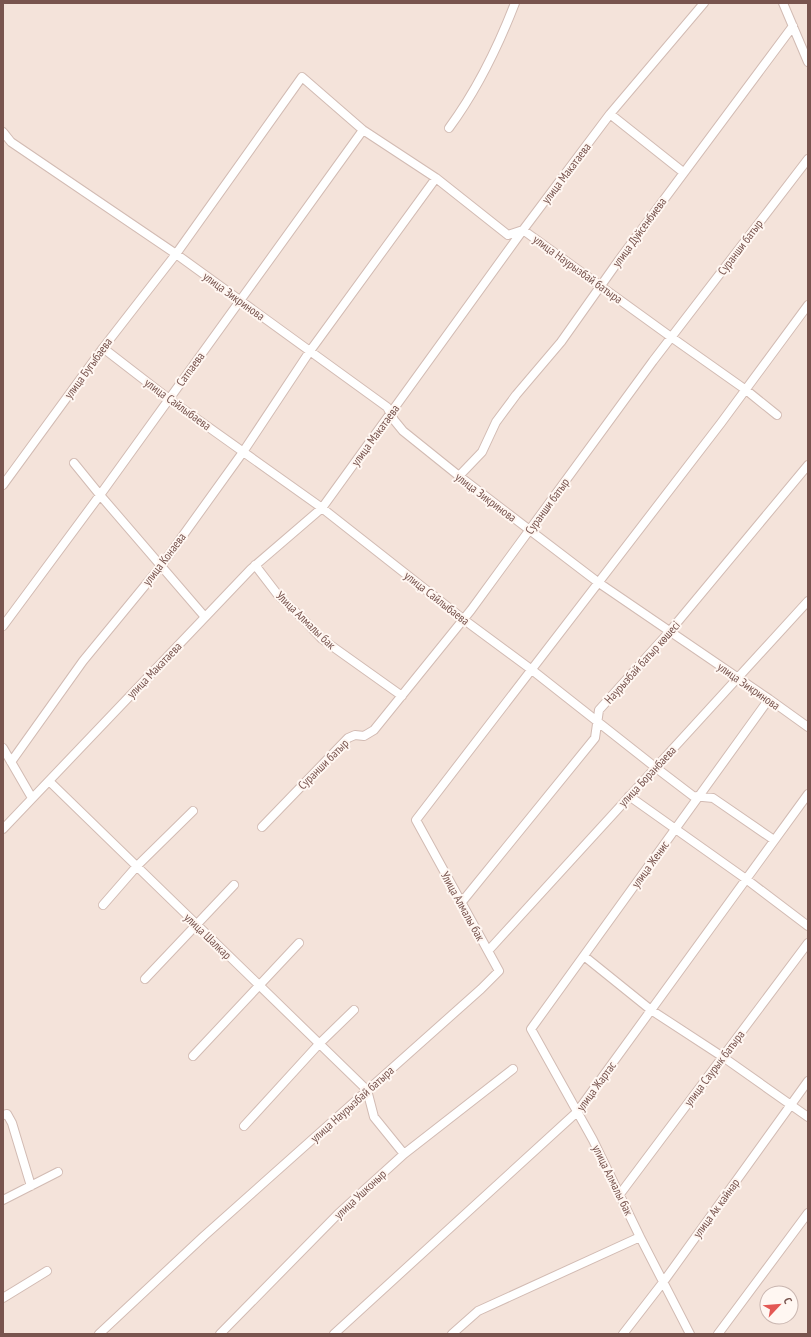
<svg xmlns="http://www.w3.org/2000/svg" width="811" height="1337" viewBox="0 0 811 1337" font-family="'PT Sans Narrow',sans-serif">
<rect width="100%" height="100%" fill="#fcf2eb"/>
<path fill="#f4e3da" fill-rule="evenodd" d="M3,3H808V1334H3ZM767,1293H791V1317H767Z"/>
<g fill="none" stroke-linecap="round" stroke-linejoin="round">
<g stroke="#d2bbb3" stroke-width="10">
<path id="minor" d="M783,3L808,62
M610,114L683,172
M449,128C477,90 498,47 515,3
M3,132L11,142L176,254L387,407L394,420L403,431L459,476L599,583L769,699L808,727
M103,348L169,399L322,508L463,619L532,670L655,767L693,796L713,798L774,840
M74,463L100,495L205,617
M459,476L482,452L496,422L516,395L561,342L619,260L793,26
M3,485L103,348L176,254L302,77L363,130L436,178L508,235L523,230L671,337L746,390L777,415
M255,565L278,595L304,620L322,639L402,696
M3,626L100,495L363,130
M3,748L32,798
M11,762L83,661L161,566L243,452L310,351L436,178
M49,781L367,1090L374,1117L404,1154
M629,796L746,879L808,926
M262,827L348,738L355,735L364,736L374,730L471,610L653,361L808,159
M3,829L251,569L322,508L523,230L610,114L704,3
M461,903L595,738L599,710L670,631L808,465
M103,905L137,866L193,811
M488,951L808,601
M584,956L651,1010L723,1057L808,1117
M145,979L234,885
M193,1056L299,943
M3,1115L7,1114L12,1123L31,1186
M244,1126L319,1044L354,1010
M620,1194L808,943
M3,1200L58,1172
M3,1298L47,1271
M99,1334L204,1236L481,989L499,971L416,820L721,423L808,305
M220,1334L338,1214L404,1154L513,1069
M334,1334L577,1112L808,794
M452,1334L478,1311L640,1237
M623,1334L664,1281L808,1081
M690,1334L640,1237L593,1140L531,1029L769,699
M718,1334L808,1213"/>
</g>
<use href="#minor" stroke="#fff" stroke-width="8"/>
</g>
<g text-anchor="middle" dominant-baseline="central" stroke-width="4" stroke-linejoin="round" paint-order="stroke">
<g font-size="12" fill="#78544e" stroke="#fff7f2">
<text transform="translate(566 173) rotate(-53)">улица Макатаева</text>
<text transform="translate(639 232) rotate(-54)">улица Дуйсенбиева</text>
<text transform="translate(740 247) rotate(-53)">Суранши батыр</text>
<text transform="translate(578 269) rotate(36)">улица Наурызбай батыра</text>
<text transform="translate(234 296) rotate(36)">улица Зикринова</text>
<text transform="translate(88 368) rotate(-54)">улица Бугыбаева</text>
<text transform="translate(190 369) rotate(-54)">Сатпаева</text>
<text transform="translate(178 404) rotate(36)">улица Сайлыбаева</text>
<text transform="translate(375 435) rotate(-54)">улица Макатаева</text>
<text transform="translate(486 497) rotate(37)">улица Зикринова</text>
<text transform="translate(547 506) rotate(-54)">Суранши батыр</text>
<text transform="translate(164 559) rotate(-53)">улица Конаева</text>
<text transform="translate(437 598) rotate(38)">улица Сайлыбаева</text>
<text transform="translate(306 620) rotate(44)">Улица Алмалы бак</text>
<text transform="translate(642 662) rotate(-48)">Наурызбай батыр көшесі</text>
<text transform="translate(154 670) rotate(-46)">улица Макатаева</text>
<text transform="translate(749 686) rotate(35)">улица Зикринова</text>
<text transform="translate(323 764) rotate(-45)">Суранши батыр</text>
<text transform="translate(647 776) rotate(-47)">улица Боранбаева</text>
<text transform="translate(650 864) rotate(-54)">улица Женис</text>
<text transform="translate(463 906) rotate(61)">Улица Алмалы бак</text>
<text transform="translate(208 936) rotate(44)">улица Шалкар</text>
<text transform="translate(714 1068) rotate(-53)">улица Саурык батыра</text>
<text transform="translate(596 1086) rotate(-54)">улица Жартас</text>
<text transform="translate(352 1104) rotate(-42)">улица Наурызбай батыра</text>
<text transform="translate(613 1180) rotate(64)">улица Алмалы бак</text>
<text transform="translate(360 1194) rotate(-43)">улица Ушконыр</text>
<text transform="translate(716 1208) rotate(-54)">улица Ак кайнар</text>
</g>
</g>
<rect width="811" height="1337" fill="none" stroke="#78544e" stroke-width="8"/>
<g transform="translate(779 1305) rotate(64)"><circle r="19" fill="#fff7f2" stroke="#c9b6b0"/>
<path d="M0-3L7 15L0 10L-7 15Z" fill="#e35854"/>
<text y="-6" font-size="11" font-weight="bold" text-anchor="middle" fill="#78544e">С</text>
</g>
</svg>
